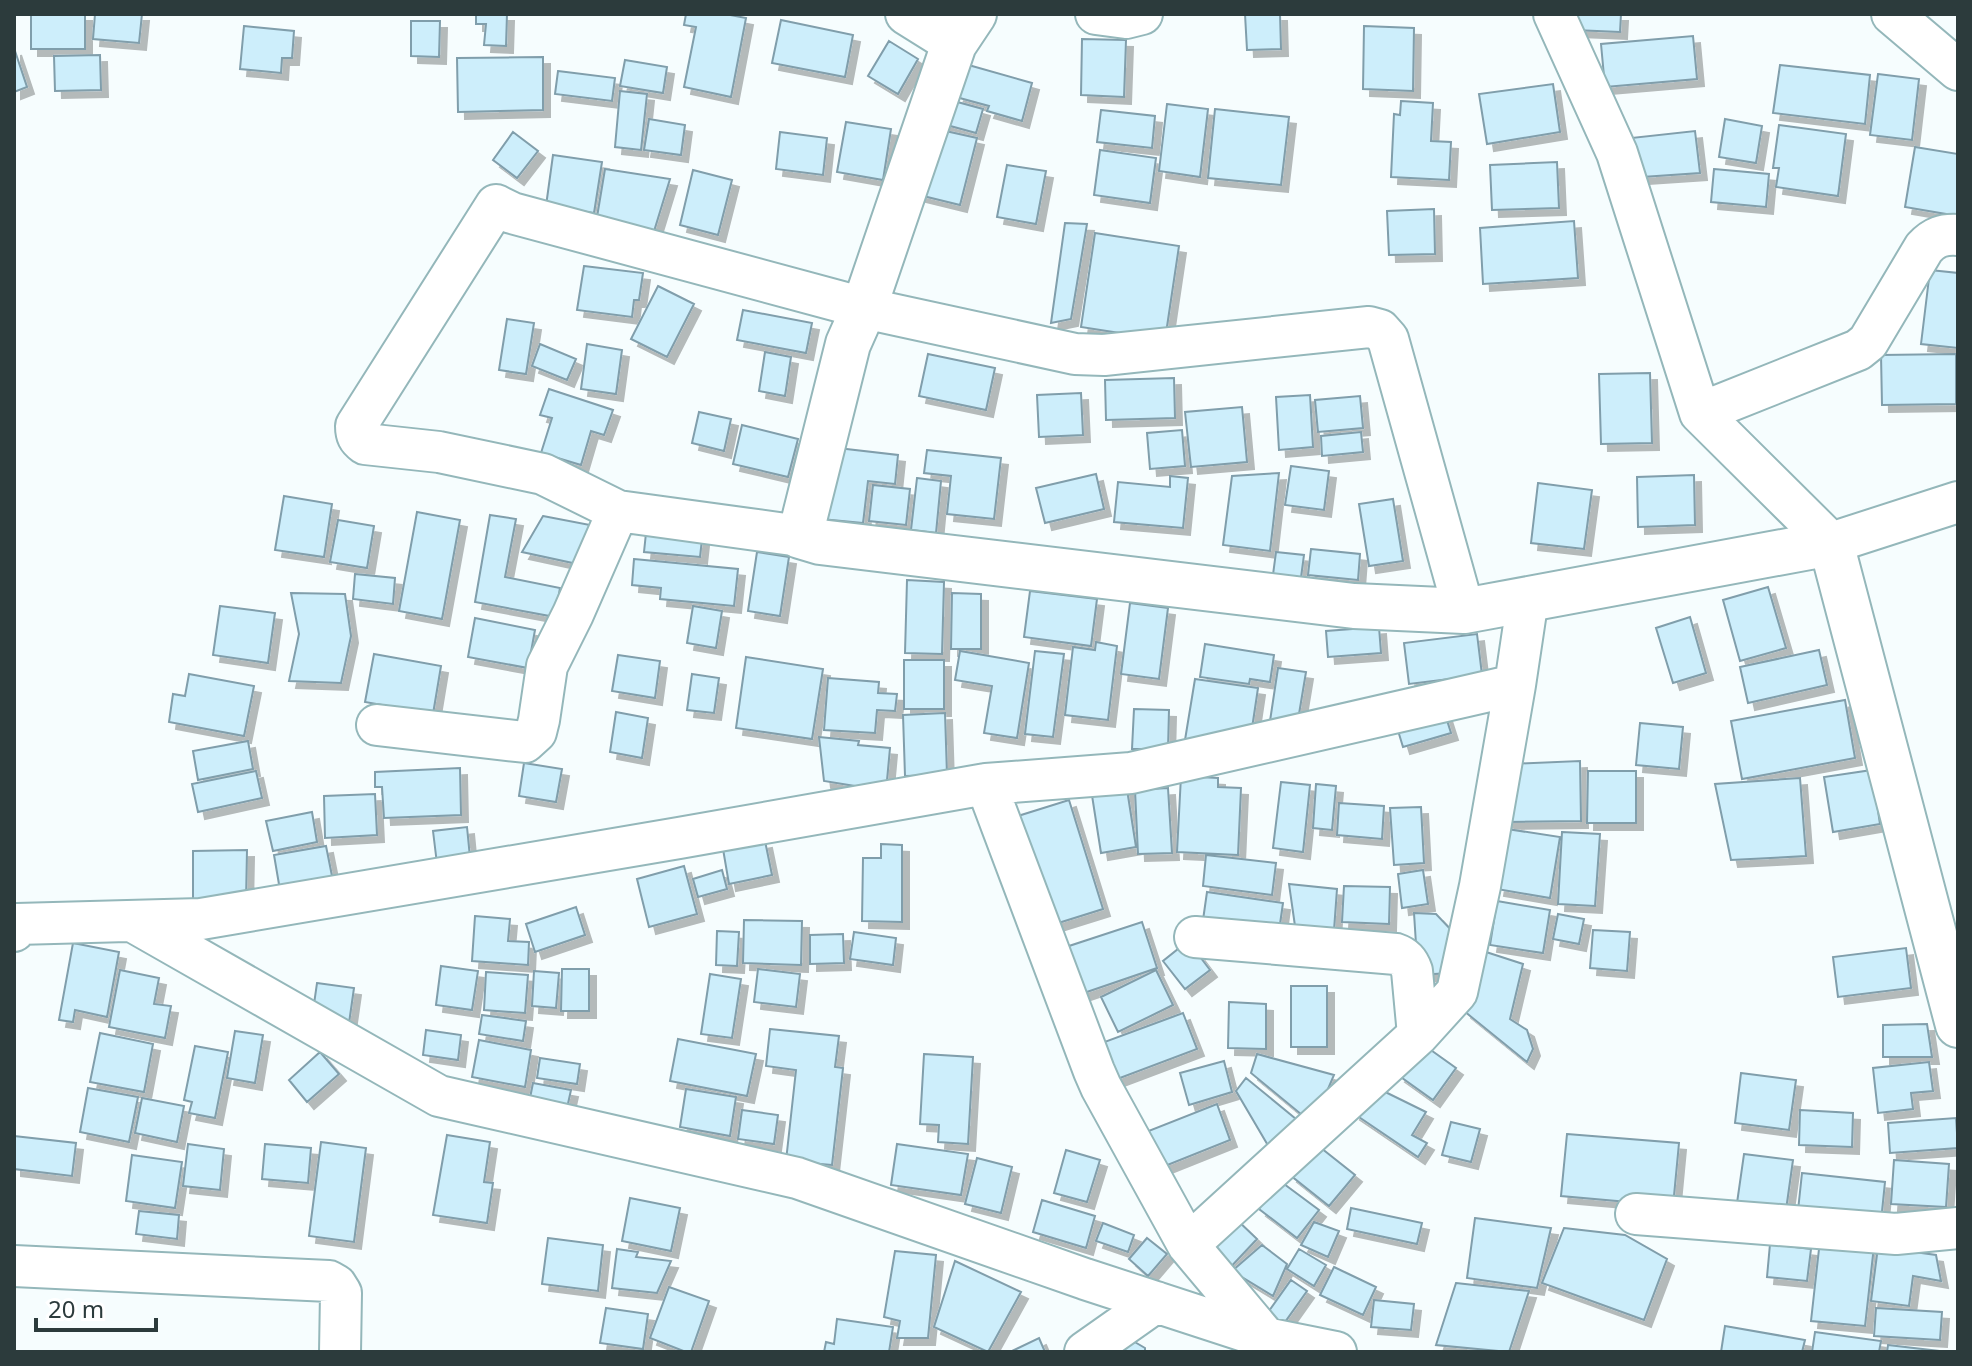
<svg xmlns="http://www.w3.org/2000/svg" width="1972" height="1366" viewBox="0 0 1972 1366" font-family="'Noto Sans',sans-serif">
<defs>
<filter id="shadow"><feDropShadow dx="7" dy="7" stdDeviation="0" flood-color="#0004"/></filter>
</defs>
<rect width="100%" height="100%" fill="#f6fdfe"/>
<path fill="#cdeefb" stroke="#809eab" stroke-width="2" filter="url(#shadow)" d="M31,14H85V49H31Z
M95,14H142L139,43L93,39Z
M476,14H507L506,46L484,45L486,24H476Z
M686,14H725L746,18L731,97L684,87L696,27L684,25Z
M1245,14H1280L1281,49L1247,50Z
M1570,14H1621L1620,32L1574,30Z
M781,20L853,35L845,77L772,63Z
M411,21H440L439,57L411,56Z
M244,26L294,31L292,58H282L281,73L240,69Z
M1364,26L1414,28L1413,91L1363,89Z
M1693,36L1697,79L1605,87L1601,44Z
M1082,39L1126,40L1124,97L1081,95Z
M889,41L918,59L898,94L868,76Z
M14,48L27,87L14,92Z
M100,55L101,90L55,91L54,56Z
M543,57V110L458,112L457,58Z
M625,60L667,67L663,93L620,86Z
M965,64L1032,83L1022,121L987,111L989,106L956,97Z
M1780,65L1870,75L1865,124L1773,113Z
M558,71L615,78L612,101L555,94Z
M1878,74L1919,79L1912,140L1870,135Z
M1553,84L1560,132L1487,144L1479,94Z
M620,91L647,94L641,150L615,147Z
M939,97L983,109L976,133L932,121Z
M1401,101L1433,103L1431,141L1451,142L1449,180L1391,177L1394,114L1400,115Z
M1167,104L1208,109L1200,177L1159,171Z
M1215,109L1289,117L1281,185L1208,178Z
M1101,110L1155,116L1152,148L1097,142Z
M649,119L685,125L681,155L644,150Z
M1725,119L1762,126L1756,163L1719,157Z
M846,122L891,129L883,180L837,172Z
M1779,125L1846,134L1838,196L1776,187L1779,168H1773Z
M932,128L977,138L960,205L911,193Z
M1695,131L1700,173L1642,177L1622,139Z
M513,132L538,151L517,178L493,160Z
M780,132L827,138L823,175L776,169Z
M1915,147L1958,154V216L1905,207Z
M1100,150L1156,158L1150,203L1094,195Z
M553,155L602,162L594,213L546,206Z
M1557,162L1559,208L1492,210L1490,165Z
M1007,165L1046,171L1036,224L997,217Z
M605,169L670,179L651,241L596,223Z
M1714,169L1769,174L1766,207L1711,202Z
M693,170L732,180L718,235L680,225Z
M1434,209L1435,254L1389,255L1387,211Z
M1574,221L1578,278L1483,284L1480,228Z
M1065,223L1087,224L1071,319L1051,323Z
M1095,233L1179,246L1165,340L1081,327Z
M584,266L643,273L639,300H634L632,317L577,310Z
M1930,270L1958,273V348L1921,344Z
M658,286L694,304L667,357L631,339Z
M743,310L812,323L806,353L737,340Z
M507,319L534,323L526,374L499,370Z
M540,344L576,359L567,380L532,366Z
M587,344L622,350L616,394L581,389Z
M765,352L791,357L785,396L759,391Z
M928,354L995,368L986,410L919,396Z
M1956,354V404L1882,405L1881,355Z
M1650,373L1652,443L1601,444L1599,374Z
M1174,378L1175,418L1106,420L1105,380Z
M549,389L613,410L604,435L591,431L581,465L541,453L552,418L540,415Z
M1081,393L1083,435L1039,437L1037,395Z
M1310,395L1313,447L1279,450L1276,397Z
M1360,396L1363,428L1318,432L1315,400Z
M1242,407L1247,462L1191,467L1185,412Z
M699,412L731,419L724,451L692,443Z
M742,425L798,439L788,477L733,464Z
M1182,430L1185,466L1150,469L1147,433Z
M1361,432L1363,452L1322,456L1321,436Z
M829,447L898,455L895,484L868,481L863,523L821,519Z
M927,450L1001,458L994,519L947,514L951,476L924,473Z
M1291,466L1329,471L1324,510L1285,505Z
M1279,473L1270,551L1223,545L1232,476Z
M1096,474L1104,509L1045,523L1036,488Z
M1694,475L1695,525L1638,527L1637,477Z
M1170,476L1188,478L1183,528L1114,522L1118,482L1170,487Z
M917,478L941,481L936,533L911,530Z
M1538,483L1592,490L1584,549L1531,543Z
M873,485L910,489L906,525L869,521Z
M284,496L332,504L324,557L275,550Z
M1393,499L1403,561L1369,566L1359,504Z
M417,512L460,520L442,619L399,611Z
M490,515L516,519L505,577L560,588L555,617L475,602Z
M543,516L590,525L582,565L522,552Z
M338,520L374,526L367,568L330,562Z
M646,533L702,539L700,557L644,552Z
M1311,549L1360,554L1358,580L1308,575Z
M757,552L789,557L780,616L748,611Z
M1276,552L1304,555L1300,585L1272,582Z
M634,559L738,569L734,606L660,599L661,588L632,585Z
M355,574L395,578L393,604L353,599Z
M907,580L944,582L942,654L905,653Z
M1768,587L1786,648L1740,661L1723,600Z
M1030,591L1097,599L1091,646L1024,637Z
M291,593L345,594L351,636L341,683L289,681L299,634Z
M952,593L981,594V649H951Z
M1130,603L1168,608L1159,679L1121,674Z
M220,606L275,613L268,663L213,655Z
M693,606L722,611L716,648L687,643Z
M1690,617L1706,673L1673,683L1656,628Z
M475,618L535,630L528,668L468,657Z
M1379,627L1381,653L1328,657L1326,631Z
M1477,634L1482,675L1409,684L1404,643Z
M1096,642L1117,646L1108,720L1065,715L1073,647L1095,650Z
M1205,644L1274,655L1270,682L1250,679L1249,684L1200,677Z
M1819,650L1827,685L1748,703L1740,667Z
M960,651L1029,663L1017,738L984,733L992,686L955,680Z
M1035,651L1064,654L1053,737L1025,734Z
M374,654L441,666L433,714L365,702Z
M618,655L660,661L655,698L612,691Z
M746,657L823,669L812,739L736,728Z
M904,660H944V709H904Z
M1278,668L1306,672L1297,726L1270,721Z
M189,674L254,686L244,736L169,722L173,694L185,696Z
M692,674L719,678L714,713L687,710Z
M828,678L879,682L878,693L897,694L895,711L877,710L875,733L824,730Z
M1195,679L1258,688L1251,735L1185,740Z
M1845,700L1855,758L1742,779L1731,721Z
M1134,709L1169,710L1168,749H1132Z
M1444,711L1451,733L1403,747L1396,724Z
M616,712L648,718L642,758L610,752Z
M945,713L947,775L905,776L903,715Z
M1640,723L1683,727L1679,769L1636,765Z
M819,737L859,741L858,745L890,748L886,791L824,781Z
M248,741L253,769L198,780L193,751Z
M1580,761L1581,821L1503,822L1508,764Z
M524,763L562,769L556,802L519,796Z
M460,768L461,815L384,818L382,787H375V772Z
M1872,770L1880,824L1833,832L1824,777Z
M256,771L262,798L198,812L192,784Z
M1588,771H1636V823H1587Z
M1181,776L1218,778V787L1241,788L1238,855L1177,852Z
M1800,778L1806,856L1731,860L1715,784Z
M1281,782L1310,785L1303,852L1273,848Z
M1126,783L1136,847L1101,853L1091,789Z
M1316,784L1336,786L1332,830L1313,828Z
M1168,788L1172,853L1138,854L1135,790Z
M375,794L377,835L325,838L324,796Z
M1069,800L1103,909L1052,925L1018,816Z
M1339,803L1384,806L1382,839L1337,835Z
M1421,807L1424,863L1394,865L1390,808Z
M312,812L317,842L273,851L266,821Z
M467,827L471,868L438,872L433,831Z
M1507,829L1560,837L1550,898L1497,889Z
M1562,832L1600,834L1595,906L1558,904Z
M765,841L772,875L729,884L723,849Z
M881,844L902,845V922L862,921L863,858H881Z
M326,846L334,886L281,896L274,855Z
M247,850L246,900H193V851Z
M1206,855L1276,863L1272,895L1203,886Z
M684,866L697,914L649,927L637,879Z
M722,870L727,889L698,897L693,879Z
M1423,870L1428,904L1402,908L1398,874Z
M1289,884L1337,889L1334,930L1295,926Z
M1344,886L1390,887L1389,924L1342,922Z
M1207,892L1283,903L1278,938L1202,927Z
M1497,901L1550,910L1543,953L1490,945Z
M576,907L585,935L535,952L526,924Z
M1414,913L1436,914L1455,934L1450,973L1418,975Z
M1558,914L1584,919L1579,944L1553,939Z
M475,916L510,919L508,941L529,942L528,965L472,961Z
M744,920L802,921L801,965L743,963Z
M1142,922L1157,968L1081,994L1066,947Z
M1593,930L1630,932L1627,971L1590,968Z
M717,931L739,932L737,966L716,965Z
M854,932L896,938L893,965L850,959Z
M843,934L844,963L810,964V935Z
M1188,941L1210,970L1185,989L1163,961Z
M73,943L119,952L107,1017L75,1010L73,1022L59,1020Z
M1906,948L1911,988L1838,997L1833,957Z
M1483,951L1523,964L1510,1019L1527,1030L1533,1049L1527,1062L1464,1011Z
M441,966L478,971L472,1010L436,1005Z
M562,969H589V1011H561Z
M758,969L800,974L796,1007L754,1002Z
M120,970L159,978L154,1004L171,1006L165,1038L109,1027Z
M1156,970L1173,1005L1118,1032L1101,997Z
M534,971L559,973L556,1008L532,1006Z
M486,972L528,975L525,1013L484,1010Z
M710,974L741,979L732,1038L701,1034Z
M317,983L354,988L349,1023L312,1018Z
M1291,986H1327V1047H1291Z
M1229,1002L1266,1004V1049L1228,1048Z
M1183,1013L1197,1049L1112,1081L1099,1044Z
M482,1015L526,1021L523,1041L479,1034Z
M1927,1024L1932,1057H1883V1025Z
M770,1029L839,1036L835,1067L843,1068L832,1165L786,1161L796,1070L766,1066Z
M426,1030L461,1035L458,1060L423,1055Z
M235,1031L263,1035L255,1083L227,1078Z
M100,1033L153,1044L144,1092L90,1082Z
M678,1039L756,1054L747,1096L670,1081Z
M479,1040L531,1050L525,1087L472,1077Z
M1421,1043L1456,1068L1433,1100L1398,1075Z
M195,1046L228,1052L215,1118L189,1113L192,1102L184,1100Z
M320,1052L339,1074L307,1102L289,1080Z
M924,1054L973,1057L968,1144L938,1142L939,1125L920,1124Z
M1257,1054L1334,1075L1313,1124L1251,1073Z
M540,1058L580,1064L577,1084L537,1078Z
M1224,1061L1232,1092L1189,1105L1180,1073Z
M1929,1062L1933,1091L1911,1093L1913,1109L1878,1113L1873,1068Z
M1741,1073L1796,1080L1789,1130L1735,1123Z
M1246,1078L1307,1128L1276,1159L1236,1091Z
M533,1083L571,1090L565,1117L529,1103Z
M1367,1083L1426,1112L1412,1135L1427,1143L1418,1157L1353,1113Z
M88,1088L138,1097L129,1142L80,1132Z
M686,1089L736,1097L730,1136L680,1127Z
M142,1098L184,1106L177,1142L135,1133Z
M1217,1104L1230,1140L1160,1168L1146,1132Z
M742,1110L778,1115L774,1144L738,1139Z
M1800,1110L1853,1113L1852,1147L1799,1145Z
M1956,1118L1958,1148L1890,1153L1888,1123Z
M1451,1122L1480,1129L1471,1162L1442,1155Z
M1567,1134L1679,1143L1673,1206L1561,1196Z
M447,1135L490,1142L484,1182L493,1183L487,1223L433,1215Z
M14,1136L76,1143L72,1176L14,1169Z
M321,1142L366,1148L354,1242L309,1236Z
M188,1144L224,1149L220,1190L183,1186Z
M265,1144L311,1148L308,1183L262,1179Z
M897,1144L968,1154L961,1195L891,1185Z
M1316,1144L1355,1175L1329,1206L1290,1175Z
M1066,1150L1100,1160L1087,1202L1054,1193Z
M1744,1154L1793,1160L1786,1210L1737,1203Z
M132,1155L182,1162L175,1208L126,1201Z
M977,1158L1012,1167L1001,1213L965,1204Z
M1894,1160L1949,1164L1946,1207L1891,1204Z
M1802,1173L1885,1182L1881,1221L1797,1220Z
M1280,1181L1319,1210L1297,1238L1259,1209Z
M630,1198L680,1208L671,1251L622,1241Z
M1042,1200L1095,1216L1086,1248L1033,1232Z
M1351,1208L1422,1223L1417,1244L1347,1229Z
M139,1211L179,1215L177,1239L136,1234Z
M1235,1218L1257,1239L1225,1273L1203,1252Z
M1475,1218L1551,1228L1537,1288L1467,1278Z
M1314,1222L1339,1231L1328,1257L1301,1245Z
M1103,1223L1134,1235L1128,1252L1096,1241Z
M1564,1228L1625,1235L1667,1259L1644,1320L1542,1283Z
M548,1238L603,1245L598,1291L542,1284Z
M1147,1238L1167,1254L1148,1276L1129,1259Z
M1820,1240L1874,1246L1865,1326L1811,1321Z
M1770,1244L1811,1249L1807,1281L1767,1277Z
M1262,1245L1287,1264L1273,1296L1232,1271Z
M1878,1247L1936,1255L1941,1281L1913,1276L1909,1306L1871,1301Z
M617,1249L638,1252L636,1257L671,1261L657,1293L612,1288Z
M1299,1249L1326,1265L1314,1286L1287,1269Z
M895,1251L936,1255L928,1338H897L900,1321L884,1317Z
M955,1261L1021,1292L988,1352L934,1327Z
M1334,1267L1376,1287L1363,1315L1320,1295Z
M1291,1280L1307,1291L1280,1329L1264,1318Z
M1456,1283L1529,1291L1509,1352L1436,1345Z
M669,1287L709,1301L691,1352H686L650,1338Z
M1374,1300L1414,1304L1411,1330L1371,1327Z
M606,1308L648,1314L643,1349L600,1343Z
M1876,1308L1942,1312L1940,1340L1874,1336Z
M837,1319L893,1327L889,1352H824L826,1342L834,1344Z
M1725,1326L1805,1340L1802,1352H1721Z
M1815,1332L1881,1341L1879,1352H1812Z
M1121,1334L1145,1348V1352H1119Z
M1039,1338L1045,1352H1010Z
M1888,1345L1939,1351V1352H1887Z"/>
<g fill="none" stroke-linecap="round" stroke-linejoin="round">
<g stroke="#94b7ba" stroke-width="44">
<path id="street" d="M906,14L954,44
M1096,14L1126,18L1142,14
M1554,14L1617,153L1700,413L1831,543L1958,502
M1892,14L1958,70
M1700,413L1858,350L1868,342L1924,248C1934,237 1943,234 1958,235
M800,536L618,511L543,474L439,452L365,444C358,439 356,435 356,426L496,205L512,213L864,308L1075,354L1104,355L1369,327L1380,330L1388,339L1464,611
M377,725L525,742L536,732L539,720L547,666L573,614L618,511
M986,784L1094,1071L1101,1087L1188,1245L1266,1338
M132,921L439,1096L797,1178L1085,1279L1266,1338L1336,1352
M14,931L17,924L201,919L679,838L986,784L1131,773L1515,685L1528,598
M1195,937L1396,954C1405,957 1409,962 1412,971L1418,1035
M1636,1214L1896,1234L1958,1228
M1188,1245L1418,1035L1457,992L1480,886L1515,685
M14,1266L329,1281L336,1285L341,1293L340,1352
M1085,1352L1156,1302"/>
</g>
<g stroke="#94b7ba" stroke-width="48">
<path id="secondary" d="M974,14L954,44L864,308L848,344L800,536L820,542L1354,606L1464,611L1831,543L1958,1025"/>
</g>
<use href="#street" stroke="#fff" stroke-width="40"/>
<use href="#secondary" stroke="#fff" stroke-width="44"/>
</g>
<rect width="1972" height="1366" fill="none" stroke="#2c3b3c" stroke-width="32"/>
<path d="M36 1318v12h120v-12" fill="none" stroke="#2c3b3c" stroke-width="4"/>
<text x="48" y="1318" font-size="24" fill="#2c3b3c" stroke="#ffffff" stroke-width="6" paint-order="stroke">20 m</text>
</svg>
